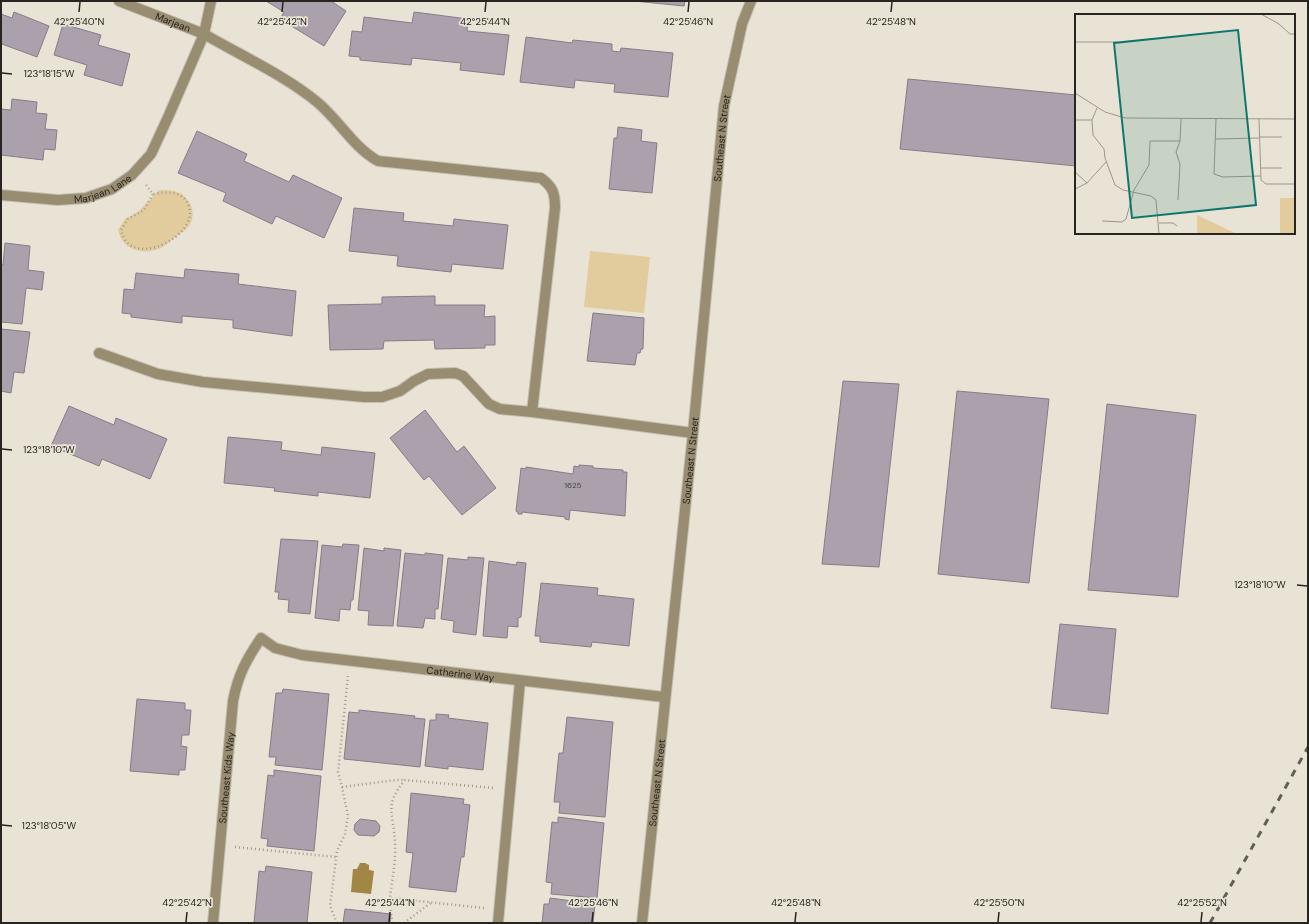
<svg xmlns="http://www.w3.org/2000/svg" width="1309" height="924" viewBox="0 0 1309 924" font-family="'DM Sans',sans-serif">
<rect width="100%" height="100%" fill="#e9e3d5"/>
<path fill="#e2cc9e" d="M159,190C171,190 182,190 189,202C192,206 194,213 192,219C190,228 183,232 176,237C170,241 165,246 159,249C141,255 122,250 118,230L125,219L138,212Z
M590,251L650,257L644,313L584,307Z"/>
<path fill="#a28646" d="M360,863H365L369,865V870L374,871L371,894L351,892L353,869H357Z"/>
<path fill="#aba1ac" stroke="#867c87" d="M266,1H331L346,11L324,46L280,19L284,12Z
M634,1H685L684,6Z
M14,12L49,26L37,57L2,44L1,47V14L12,18Z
M414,12L468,19L467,31L509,35L504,75L460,70L461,63L412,58L411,65L360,60V57L349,56L352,31L362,32L364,17L412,23Z
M63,24L101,35L98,45L130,54L122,86L84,75L87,65L54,55Z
M526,37L572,43L573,40L612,44V51L620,52L621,48L673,53L668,97L614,92L615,84L575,80L574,88L520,82Z
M908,79L1076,95V166L900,149Z
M12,99L37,102L36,113L47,114L45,129L57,130L55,150L44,149L43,160L1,155V109L11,110Z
M618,127L642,130L641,141L657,143L652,193L609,189L614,138H617Z
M197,131L247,154L244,161L289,182L293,175L342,198L324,238L276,216L272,224L223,201L226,193L178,173Z
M354,208L404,213L403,221L453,226L454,219L508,225L503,269L452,264L451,272L397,266L398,256L349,251Z
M5,243L30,246L28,270L44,272L42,290L26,288L22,324L1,322V265H3Z
M185,269L239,274L238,284L296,291L292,336L233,328V320L182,316V323L131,317V314L122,313L124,289L134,290L136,273L184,278Z
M435,296V305H485L484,317L495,316V345H485V348L435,349L434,340L384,341L383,349L330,350L328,305L382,304V297Z
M593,313L644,318L643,349H641L640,353H637L635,365L587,361Z
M1,329L30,332L24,373L14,372L11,393L1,391Z
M843,381L899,384L879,567L822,564Z
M957,391L1049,399L1029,583L938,574Z
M1107,404L1196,415L1178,597L1088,590Z
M69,406L114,425L116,418L167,439L150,479L102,459L99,466L51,446Z
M425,410L457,452L464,446L496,488L462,515L429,476L424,480L390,438Z
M228,437L282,442L281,450L321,455L322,447L375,453L370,498L318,492V496L274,491L275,488L224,483Z
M579,465L593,466V468L623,470V472H627L625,516L570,510L569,520L565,519V517L522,512V514H518V512L516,511L521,468L526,469V467L573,474L574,466L579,467Z
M281,539L318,541L310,614L288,612L289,600L278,599L279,592H275Z
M343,544L359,545L353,600H351L350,610L340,609L339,621L315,618L322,545L342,547Z
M364,548L384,551V548L401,550L393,626L368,625L369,611L358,610Z
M405,553L425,555V553L443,555L438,609H435V619L425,618L423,628L397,626Z
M468,557L484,558L476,635L453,632L454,621L441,619L448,558L468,560Z
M489,561L516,565L517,562L526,563L521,617L518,618V627L508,626L507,638L483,636Z
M541,583L598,588L597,595L634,599L629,646L592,642L591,647L540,642V636H535Z
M1060,624L1116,629L1108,714L1051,708Z
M283,689L329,694L322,770L275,765L276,757H269L276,693H282Z
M137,699L185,703V710H191L189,735H182L181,746L187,747L185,770H179V775L130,771Z
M359,710L415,716L414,718L425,719L420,767L344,759L349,712L359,713Z
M436,714L449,715L448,718L488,723L483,770L448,766V769L425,766L430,720H436Z
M567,717L613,722L605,817L559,813L560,802H554L559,753H563Z
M274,770L321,776L314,851L267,846L268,839L261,838L268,775L274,776Z
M411,793L464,799L463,804L470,805L464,857H461L456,892L409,887L413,853L406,852Z
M558,817L604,823L597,898L551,894L552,883L546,882L552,822L558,823Z
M360,819L376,821L380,826L379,832L374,836L358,835L354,830L355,824Z
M266,866L312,872L307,923H254L259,871L265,872Z
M550,898L595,904L593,923H542L544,904H549Z
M345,909L391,914L390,923H343Z"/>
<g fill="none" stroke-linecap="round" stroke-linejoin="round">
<g stroke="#c6c1b4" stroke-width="12">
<path id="service" d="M99,353L158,374L203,382L364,397H382L400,391L414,381L428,374L455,373L463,376L489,404L500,409L532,412L555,208C555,193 553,187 541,178L378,161C353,147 339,120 317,102C286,76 240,55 204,34
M532,412L693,433"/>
</g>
<g stroke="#c6c1b4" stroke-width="12">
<g id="minor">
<path id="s1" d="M119,1L204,34"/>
<path id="s2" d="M1,195L58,200L86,198L112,189L132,175L151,154L169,115L204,34L211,1"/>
<path id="s3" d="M213,923L233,701C238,675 246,660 261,638L275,648L302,655L664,697"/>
<path d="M498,923L520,681"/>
</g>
</g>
<g stroke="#c6c1b4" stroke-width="12">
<g id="tertiary">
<path id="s4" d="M642,923L693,433L724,106L742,24L751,1"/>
</g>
</g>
<path stroke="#9e998e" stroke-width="2.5" stroke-dasharray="1 3" stroke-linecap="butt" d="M146,185L153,194C165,192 179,190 187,202C206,233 130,273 121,230L128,219L144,210L153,194
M348,676L338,772L342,787L396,780H405
M235,847L336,857
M390,898L392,923
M484,908L390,898C392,880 396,861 395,843C394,814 383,806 405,780L494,788
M337,923L330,906L337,851L345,834L348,816L342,787
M404,923L432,902"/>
<use href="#service" stroke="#988c71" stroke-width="10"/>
<use href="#minor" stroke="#988c71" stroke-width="10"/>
<use href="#tertiary" stroke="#988c71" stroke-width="10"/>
<path stroke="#635f58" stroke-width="3" stroke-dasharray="7 7" stroke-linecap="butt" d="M1210,923L1308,747"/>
</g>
<path fill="none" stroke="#282520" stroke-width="1.5" d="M79,12L80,2M282,12L283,2M485,12L486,2M688,12L689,2M891,12L892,2M2,73L12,74M2,449L12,450M1297,585L1307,586M2,825L12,826M186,922L187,912M389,922L390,912M592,922L593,912M795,922L796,912M998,922L999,912M1201,922L1202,912"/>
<g text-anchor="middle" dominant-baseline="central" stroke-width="3.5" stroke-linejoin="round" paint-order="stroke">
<g font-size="8" fill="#494443">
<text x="573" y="485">1625</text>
</g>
<g font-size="10" fill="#282520" stroke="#e9e3d5">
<text stroke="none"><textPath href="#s1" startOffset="58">Marjean</textPath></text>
<text stroke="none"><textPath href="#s4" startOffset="789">Southeast N Street</textPath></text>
<text stroke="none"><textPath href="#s2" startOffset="104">Marjean Lane</textPath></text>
<text stroke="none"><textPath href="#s4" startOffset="465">Southeast N Street</textPath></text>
<text stroke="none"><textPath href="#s3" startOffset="497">Catherine Way</textPath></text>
<text stroke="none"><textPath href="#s3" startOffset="146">Southeast Kids Way</textPath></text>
<text stroke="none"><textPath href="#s4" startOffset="141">Southeast N Street</textPath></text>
</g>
</g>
<g transform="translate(1075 14)">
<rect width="220" height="220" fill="#e9e3d5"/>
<path d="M205,184H220V220H205ZM122,201L162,220H122Z" fill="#e2cc9e"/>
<path fill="none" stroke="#9c978d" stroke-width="1" d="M186,0L204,10L215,20H220M0,28H43M0,79L30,98L50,104L220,105M141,105L139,160L148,163L185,162M184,105L186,166L191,170H220M0,106H17L22,94M17,106L18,121L29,135L30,144L40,171L48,176L76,182L81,186L84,220M184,123H207M141,125L184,124M105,127L106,105M185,154H207M0,158L12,169M0,175L12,169L31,148M27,207L47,208L51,205L59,176L74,151L75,127H105L101,138L105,150L103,186M84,209H98L102,212"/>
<path fill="#0f766e" fill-opacity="0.15" stroke="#0f766e" stroke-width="2" d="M163,16L181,191L57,204L39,29Z"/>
<rect width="220" height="220" fill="none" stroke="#282520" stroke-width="2"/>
</g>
<g font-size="10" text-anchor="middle" fill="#282520" stroke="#e9e3d5" stroke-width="3.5" stroke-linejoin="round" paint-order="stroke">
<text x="79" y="25">42°25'40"N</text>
<text x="282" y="25">42°25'42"N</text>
<text x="485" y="25">42°25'44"N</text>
<text x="688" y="25">42°25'46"N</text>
<text x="891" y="25">42°25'48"N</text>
<text x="49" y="77">123°18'15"W</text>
<text x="49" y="453">123°18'10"W</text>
<text x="1260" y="588">123°18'10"W</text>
<text x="49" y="829">123°18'05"W</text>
<text x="187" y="906">42°25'42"N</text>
<text x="390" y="906">42°25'44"N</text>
<text x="593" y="906">42°25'46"N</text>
<text x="796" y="906">42°25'48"N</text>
<text x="999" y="906">42°25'50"N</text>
<text x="1202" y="906">42°25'52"N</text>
</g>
<rect width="1309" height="924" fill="none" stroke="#282520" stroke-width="4"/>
</svg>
